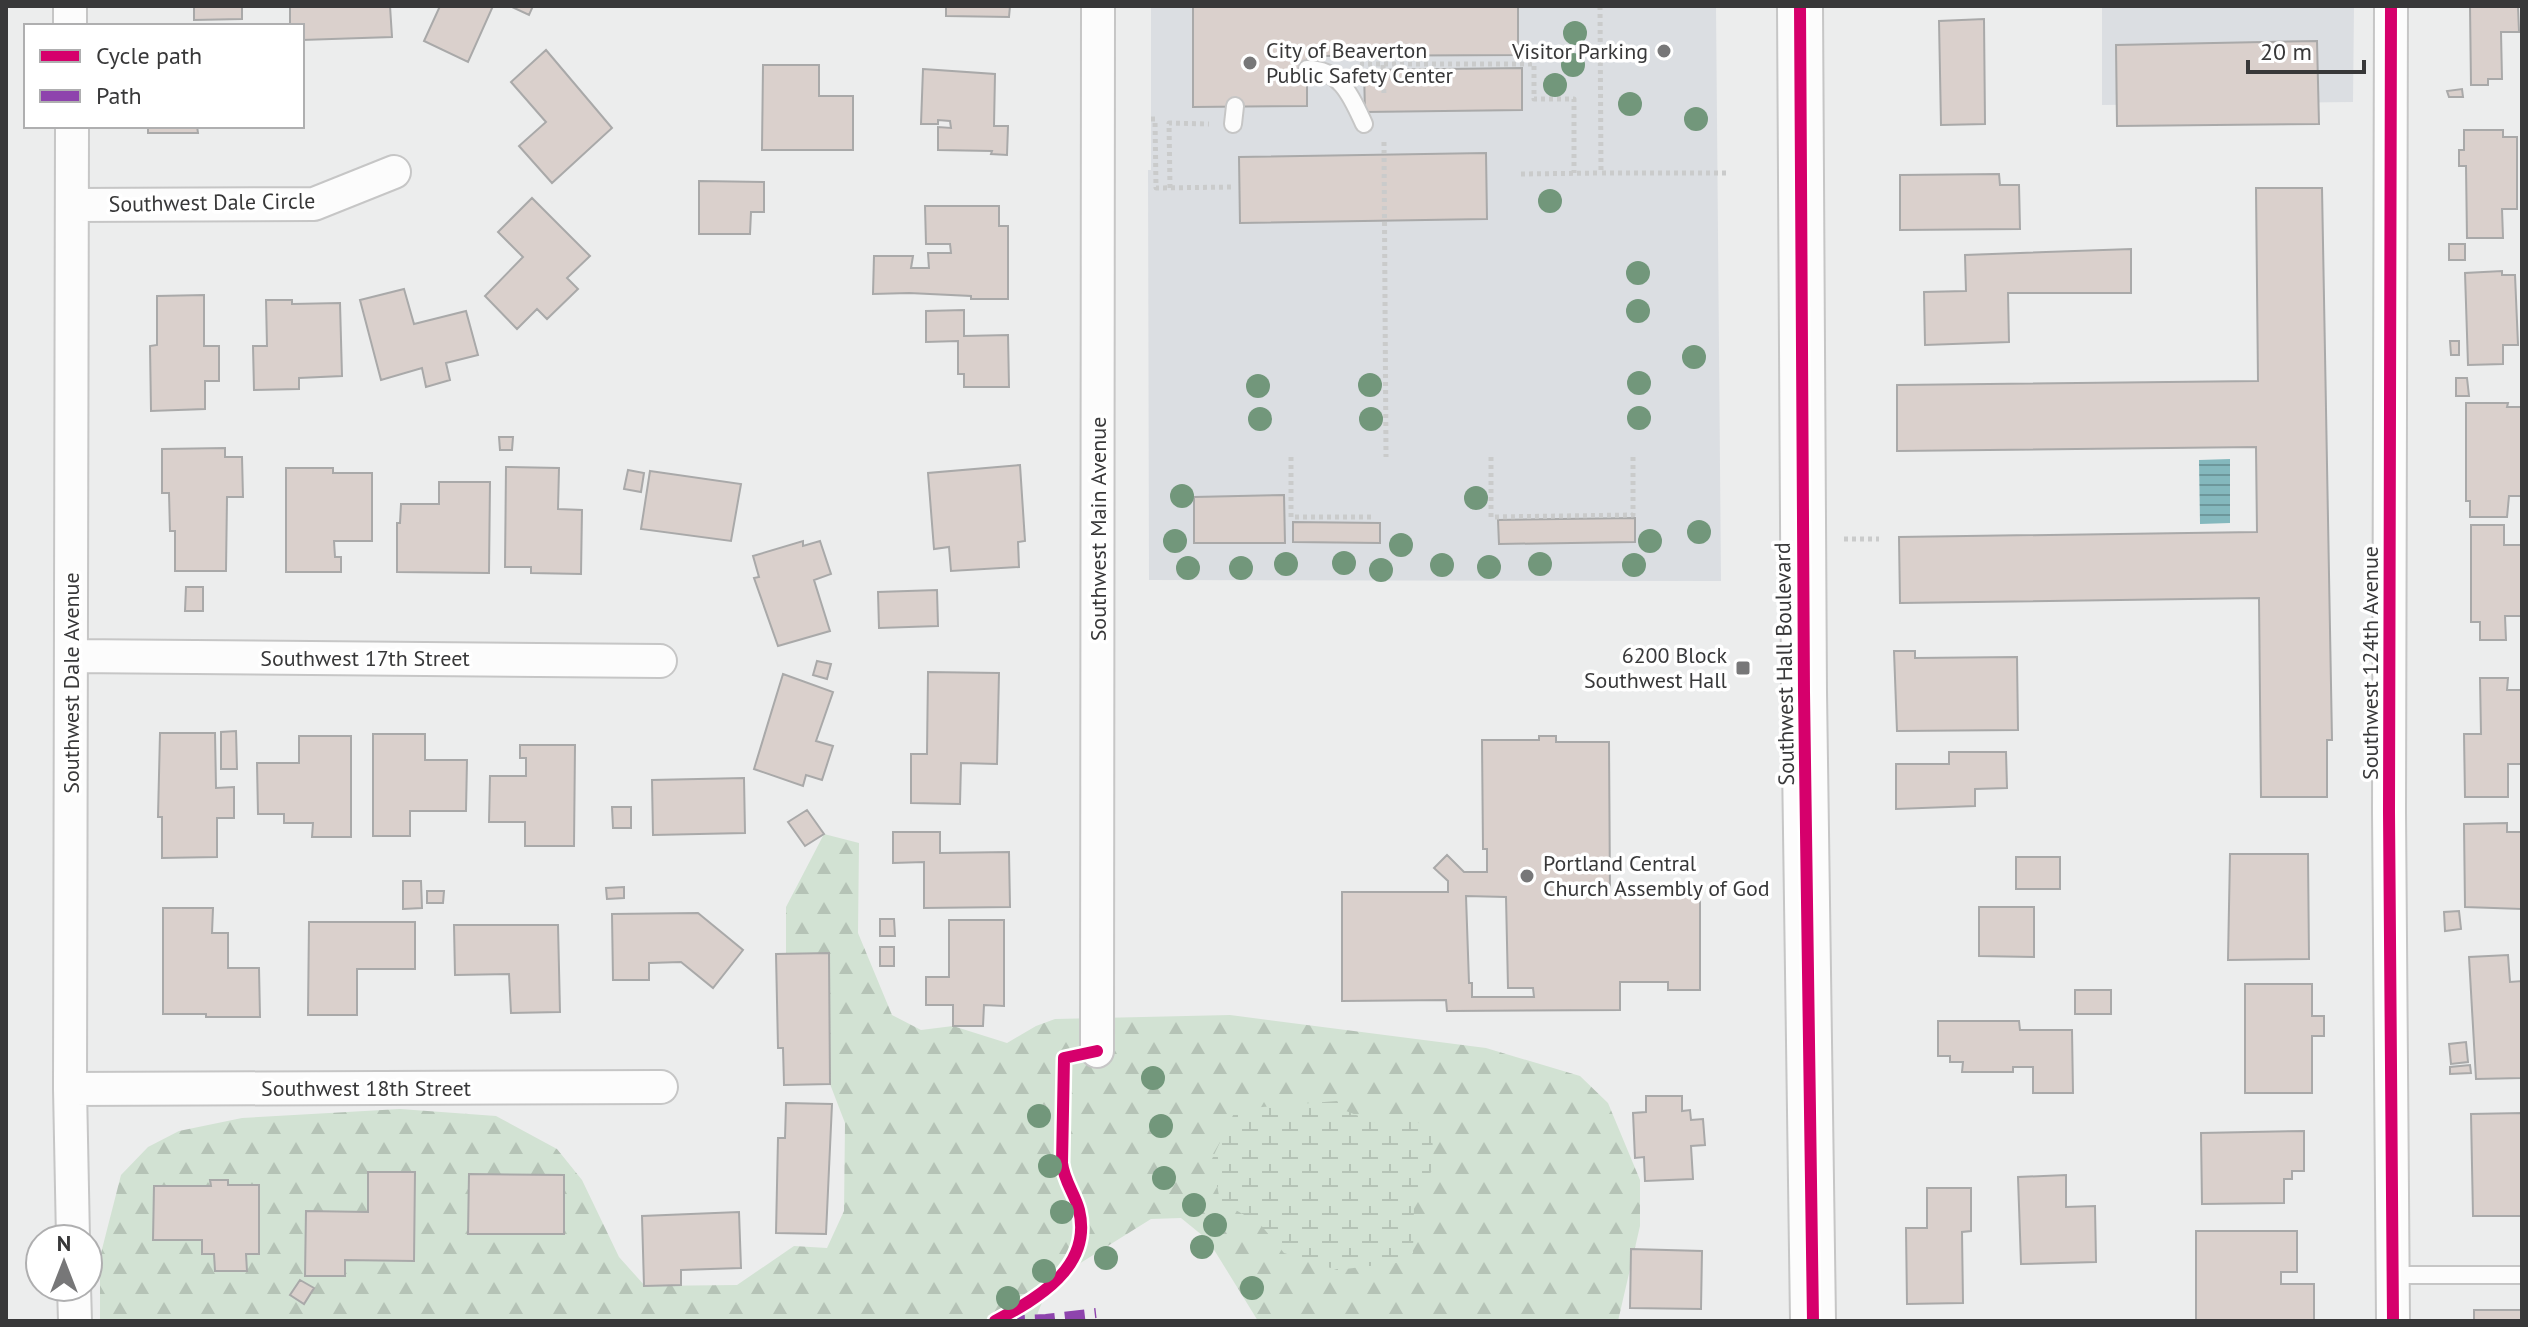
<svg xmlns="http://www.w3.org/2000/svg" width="2528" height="1327" viewBox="0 0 2528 1327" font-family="'PT Sans',sans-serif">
<defs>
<pattern id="forest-firs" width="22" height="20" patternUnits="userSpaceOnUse" patternTransform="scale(2)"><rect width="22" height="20" fill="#d2e2d3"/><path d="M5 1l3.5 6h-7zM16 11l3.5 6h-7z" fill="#b5c3b6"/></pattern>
<pattern id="wetland-marsh" width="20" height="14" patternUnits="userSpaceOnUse" patternTransform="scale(2)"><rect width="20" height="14" fill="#d2e2d3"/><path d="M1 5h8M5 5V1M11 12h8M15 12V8" fill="none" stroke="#b5c3b6"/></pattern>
<pattern id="water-rules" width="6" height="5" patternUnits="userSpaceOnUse" patternTransform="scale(2)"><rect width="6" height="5" fill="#84b8bd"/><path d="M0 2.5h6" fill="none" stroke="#6d979b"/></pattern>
</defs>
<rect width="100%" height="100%" fill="#eceded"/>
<path fill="#dbdee2" d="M1151,6H1716L1721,581L1149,580L1148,170H1151Z
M2102,6H2354L2353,102L2102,105Z"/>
<path fill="url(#forest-firs)" d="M824,834L859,843L858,933L892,1015L921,1030L953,1026L1007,1043L1036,1026L1055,1019L1230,1015L1486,1048L1580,1076L1608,1103L1640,1180V1226L1618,1321H1258L1208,1240L1181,1218L1151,1219L1066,1272L1049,1287L1034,1321H100V1257L121,1175L148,1147L179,1131L242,1118L400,1109L496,1116L557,1149L582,1180L619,1257L645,1286L737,1285L794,1246L827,1248L844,1211L845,1123L830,1084L828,1065L788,997L786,953V907Z"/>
<path fill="url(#wetland-marsh)" d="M1337,1101L1346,1111L1379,1124L1413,1118L1432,1135L1434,1166L1414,1205L1413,1253L1403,1262L1337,1270L1284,1253L1260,1224L1220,1201L1212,1159L1236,1109Z"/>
<path fill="url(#water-rules)" d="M2230,459V523L2200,524L2199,460Z"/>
<path fill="#dad0cc" stroke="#a9a9a9" stroke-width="2" fill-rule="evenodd" d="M194,6H242V19L194,20Z
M290,6H390L392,37L302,40V26H290Z
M440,6H493L468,62L424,41Z
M510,6H533L529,15Z
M946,6H1010L1009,17L946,16Z
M1193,6H1576H1518V55L1307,56V106L1193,107Z
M2470,6H2518L2519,32H2501L2502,79H2488V85H2471Z
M1984,19L1985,124L1941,125L1939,21Z
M2317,41L2319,124L2117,126L2116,45Z
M546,50L612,128L552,183L519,146L546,122L511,82Z
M763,65H819V96H853V150H762Z
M1522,68V110L1365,112L1364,70Z
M923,69L995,74L994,126H1008L1007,155L991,154L992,151L938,150V127L951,128L950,121L938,120V124H921Z
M2462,89L2463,97H2449L2447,91Z
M148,126H197L198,133H148Z
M2464,130H2503V137H2517V209H2502L2503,238H2467L2466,166H2459V150H2464Z
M1486,153L1487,219L1240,223L1239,157Z
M1999,174L2000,185H2019L2020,229L1900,230V175Z
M699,181L764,182V212H751L750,234H699Z
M2256,188H2322L2332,740H2327V797H2261L2259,598L1900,603L1899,537L2257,532L2256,447L1897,451V385L2258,381Z
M532,198L590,256L567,278L578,289L547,319L537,309L517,329L485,296L523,257L498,232Z
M925,206H999V226H1008V299H971V296L909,293L873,294L874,256H913L911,268H929L928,253H951L950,244H926Z
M2449,244H2465V260H2449Z
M2131,249V293H2008L2009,342L1925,345L1924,292L1966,291L1965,255Z
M2502,271V275H2515L2518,345H2503V364L2468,365L2465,273Z
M404,289L414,324L466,311L478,355L446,363L450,380L426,387L422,368L381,380L360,300Z
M204,295V346H219V381H205V409L151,411L150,346L157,345V296Z
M266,300H292V304L340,303L342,376L299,378V389L254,390L253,346H267Z
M964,310V336L1008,335L1009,387H964V374H958V341L926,342V311Z
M2450,341H2459V355H2451Z
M2456,378H2467L2469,396H2456Z
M2466,403H2508L2507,407H2522V496H2509L2507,517H2470V501H2466Z
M499,437H513L512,450H500Z
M225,448V457H242L243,497H227L226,571H175V531H170L169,493H162V449Z
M1020,465L1025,541L1018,542L1019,567L951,571L949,547L934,549L928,473Z
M506,467L559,468L558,509L582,510L581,574L531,573V567H505Z
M286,468H333V473H372V541H334L335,557H341V572H286Z
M628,470L644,473L641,492L624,489Z
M650,471L741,484L731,541L641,529Z
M439,482H490L489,573L397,572V523H400L401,504H439Z
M1284,495L1285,543H1194V497Z
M1635,518V542L1499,544L1498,520Z
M1293,522L1380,523V543L1293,542Z
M2471,525H2504V545H2522V616H2505L2506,640H2480V622H2471Z
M803,541V546L820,541L831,574L814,580L830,631L778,646L754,578L759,577L753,556Z
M186,587H203V611H185Z
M937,590L938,626L879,628L878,592Z
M1894,651H1915V658L2017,657L2018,730L1897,731Z
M817,661L831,664L827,679L813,675Z
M928,672L999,673L997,764L961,763L960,804L911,803V754H927Z
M783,674L833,692L816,741L833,746L822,780L806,775L803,786L754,769Z
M2480,678H2508L2507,690H2522V764H2508V797H2465L2464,734H2481Z
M236,731L237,769H221V732Z
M160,733H215L216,788L234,787V818H217V857L162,858V817H158Z
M373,734H425V760H467L466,811H410V836H373Z
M299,736H351V837H312L313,823H284V814H258L257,763H299Z
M1539,736H1556V742H1609L1610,896H1665V888H1700V990H1668V982H1620V1010L1447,1011L1446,1000L1342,1001V892H1448V881L1434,868L1447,855L1464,872H1487V849H1483L1482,740H1539ZM1466,896L1506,897L1508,988H1533L1534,997H1472V983H1469Z
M520,745H575L574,846H525V822H489L490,776H526V758H520Z
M1949,752H2006L2007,788L1975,789V806L1896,809V764H1949Z
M744,778L745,833L653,835L652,780Z
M612,807H631V828H613Z
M807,810L824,834L805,846L788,822Z
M2507,823V832H2522V909L2465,907L2464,824Z
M893,832H940V853L1009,852L1010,907L924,908V862L893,863Z
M2230,854H2308L2309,959L2228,960Z
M2016,857H2060V889H2016Z
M403,881H421L422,908L403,909Z
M624,887V898L607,899L606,888Z
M427,891H444L443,903H427Z
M1979,907H2034V957L1979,956Z
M163,908H213L212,933H228V968H259L260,1017H206V1014H163Z
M2459,911L2461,929L2445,931L2444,912Z
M698,913L743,950L713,988L681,962L649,963V980H613L612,914Z
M880,919H894L895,936H880Z
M949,920H1004V1006L984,1005L983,1026H953V1005H926V977H949Z
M309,922H415V969H357V1015H308Z
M454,925H558L560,1012L511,1013L509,974L455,975Z
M880,947H894V966H880Z
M829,953L830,1084L784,1085L783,1048H778L776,954Z
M2508,955L2510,982L2522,981L2521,1078L2476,1079L2469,957Z
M2245,984H2312V1016H2324V1036H2312V1093H2245Z
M2075,990H2111V1014H2075Z
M1938,1021H2019L2020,1030H2072L2073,1093H2033V1067H2013V1072H1962L1963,1062H1950V1056H1938Z
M2466,1042L2468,1062L2451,1064L2449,1044Z
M2470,1065L2471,1073L2450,1074V1067Z
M1646,1096H1682V1111L1690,1110L1691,1120L1703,1119L1705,1145L1691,1146L1693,1179L1645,1181L1644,1157L1635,1158L1633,1113L1646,1112Z
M786,1103L832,1104L826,1234L776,1233L778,1138H785Z
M2522,1113V1216H2473L2471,1114Z
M2304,1131V1171H2292V1179H2284V1203L2202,1204L2201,1133Z
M368,1172H415L414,1261L345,1260V1276H305L306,1211L368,1212Z
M469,1174L564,1175V1234H468Z
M2066,1175V1207L2095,1206L2096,1262L2021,1264L2018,1177Z
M210,1180H228V1185H259V1254H246L247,1271H215L214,1254H202V1240H153L154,1186H211Z
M1927,1188H1971V1231L1962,1232L1963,1303L1907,1304L1906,1228H1927Z
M739,1212L741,1268L681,1270V1285L644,1286L642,1216Z
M2196,1231H2297V1272H2281V1284H2314V1321H2196Z
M1631,1249L1702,1251L1701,1309L1630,1308Z
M300,1280L314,1288L304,1304L290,1295Z
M2474,1310H2522V1321H2474Z"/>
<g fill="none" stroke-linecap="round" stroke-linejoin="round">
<g stroke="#c6c6c6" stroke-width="20">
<path id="service" d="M1307,69C1341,69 1352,98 1364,124
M1233,124L1235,106
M2393,1275H2522"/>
</g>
<g stroke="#c6c6c6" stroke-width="36">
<path id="minor" d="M70,6V26
M2391,6L2389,812L2393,1321
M72,126L70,1089L73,1239
M73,205L314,204L394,172
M71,656L660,661
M1097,1051L1098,6
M70,1089L661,1087
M74,1287L75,1321"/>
</g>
<g stroke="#c6c6c6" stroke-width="48">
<path id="secondary" d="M1800,6L1804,692L1813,1321"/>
</g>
<path stroke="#cacbcb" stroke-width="5" stroke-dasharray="4 4" stroke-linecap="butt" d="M1600,6L1601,173H1727
M1360,64H1534V99H1574V173
M1383,65L1384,96
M1151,119H1155L1156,188L1233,187
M1384,142L1386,457
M1521,174L1601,173
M1170,188L1169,123L1209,124
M1291,457V517H1373
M1491,457V517L1633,515V457
M1844,539H1879"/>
<use href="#service" stroke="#fcfcfc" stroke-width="16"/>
<use href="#minor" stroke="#fcfcfc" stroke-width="32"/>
<use href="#secondary" stroke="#fcfcfc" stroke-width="44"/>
<path stroke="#8e44ad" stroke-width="10" stroke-dasharray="20 10" stroke-linecap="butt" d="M1005,1321L1046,1319L1096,1313"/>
<g stroke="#fff" stroke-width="17">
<path id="cycleway" d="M1800,6L1804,692L1813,1321
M2391,6L2389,812L2393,1321
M995,1321C1037,1299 1093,1267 1079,1210C1075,1194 1064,1181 1062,1163L1064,1058L1097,1051"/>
</g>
<use href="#cycleway" stroke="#d6006c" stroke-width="12"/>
</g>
<g fill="#72977b">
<circle cx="1575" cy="33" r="12"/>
<circle cx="1573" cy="65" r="12"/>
<circle cx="1555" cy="85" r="12"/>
<circle cx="1630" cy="104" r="12"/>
<circle cx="1696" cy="119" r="12"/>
<circle cx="1550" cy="201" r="12"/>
<circle cx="1638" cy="273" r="12"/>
<circle cx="1638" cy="311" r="12"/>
<circle cx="1694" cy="357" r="12"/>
<circle cx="1639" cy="383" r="12"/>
<circle cx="1370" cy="385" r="12"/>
<circle cx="1258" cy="386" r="12"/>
<circle cx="1639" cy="418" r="12"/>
<circle cx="1260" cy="419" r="12"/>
<circle cx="1371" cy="419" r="12"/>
<circle cx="1182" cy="496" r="12"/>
<circle cx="1476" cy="498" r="12"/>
<circle cx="1699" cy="532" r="12"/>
<circle cx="1175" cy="541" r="12"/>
<circle cx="1650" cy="541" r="12"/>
<circle cx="1401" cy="545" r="12"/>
<circle cx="1344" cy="563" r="12"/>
<circle cx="1286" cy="564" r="12"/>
<circle cx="1540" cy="564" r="12"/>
<circle cx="1442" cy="565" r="12"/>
<circle cx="1634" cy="565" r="12"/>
<circle cx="1489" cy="567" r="12"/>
<circle cx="1188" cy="568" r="12"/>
<circle cx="1241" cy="568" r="12"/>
<circle cx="1381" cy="570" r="12"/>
<circle cx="1153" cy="1078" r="12"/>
<circle cx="1039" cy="1116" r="12"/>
<circle cx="1161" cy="1126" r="12"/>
<circle cx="1050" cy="1166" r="12"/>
<circle cx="1164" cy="1178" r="12"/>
<circle cx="1194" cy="1205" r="12"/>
<circle cx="1062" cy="1212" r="12"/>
<circle cx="1215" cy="1225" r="12"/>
<circle cx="1202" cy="1247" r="12"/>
<circle cx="1106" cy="1258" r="12"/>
<circle cx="1044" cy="1271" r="12"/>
<circle cx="1252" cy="1288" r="12"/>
<circle cx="1008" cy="1298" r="12"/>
</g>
<g fill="#777778" stroke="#fff" stroke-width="3">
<circle cx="1664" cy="51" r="8"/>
<circle cx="1250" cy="63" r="8"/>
<rect x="1735" y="660" width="16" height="16" rx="4"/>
<circle cx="1527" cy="876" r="8"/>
</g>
<g text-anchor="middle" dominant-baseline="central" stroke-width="7" stroke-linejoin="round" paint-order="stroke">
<g font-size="22" fill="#383839" stroke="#fff" text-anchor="start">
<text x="1266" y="50">City of Beaverton<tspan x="1266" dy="25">Public Safety Center</tspan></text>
<text x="1648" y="51" text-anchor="end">Visitor Parking</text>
<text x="1727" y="655" text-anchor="end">6200 Block<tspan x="1727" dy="25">Southwest Hall</tspan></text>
<text x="1543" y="863">Portland Central<tspan x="1543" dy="25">Church Assembly of God</tspan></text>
</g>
<g font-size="22" fill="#383839" stroke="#fff">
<text transform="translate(212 202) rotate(-1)">Southwest Dale Circle</text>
<text transform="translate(1098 529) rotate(-90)">Southwest Main Avenue</text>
<text x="365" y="658">Southwest 17th Street</text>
<text transform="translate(2370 663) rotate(-90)">Southwest 124th Avenue</text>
<text transform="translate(1784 664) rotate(-91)">Southwest Hall Boulevard</text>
<text transform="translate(71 683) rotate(-90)">Southwest Dale Avenue</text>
<text x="366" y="1088">Southwest 18th Street</text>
</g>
</g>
<rect width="2528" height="1327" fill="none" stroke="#383839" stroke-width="16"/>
<rect x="24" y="24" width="280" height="104" fill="#ffffff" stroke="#afafb0" stroke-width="2"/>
<rect x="40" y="50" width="40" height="12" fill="#d6006c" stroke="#afafb0" stroke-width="2"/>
<text x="96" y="64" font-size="24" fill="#383839">Cycle path</text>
<rect x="40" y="90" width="40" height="12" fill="#8e44ad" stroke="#afafb0" stroke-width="2"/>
<text x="96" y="104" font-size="24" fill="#383839">Path</text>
<g transform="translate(64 1263)"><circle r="38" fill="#ffffff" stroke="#afafb0" stroke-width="2"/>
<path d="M0-6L14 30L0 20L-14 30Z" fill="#777778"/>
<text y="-12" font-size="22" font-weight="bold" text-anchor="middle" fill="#383839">N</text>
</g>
<path d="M2248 60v12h116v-12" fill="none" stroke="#383839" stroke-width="4"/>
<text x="2260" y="60" font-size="24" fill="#383839" stroke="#ffffff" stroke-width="6" paint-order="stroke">20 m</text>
</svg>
